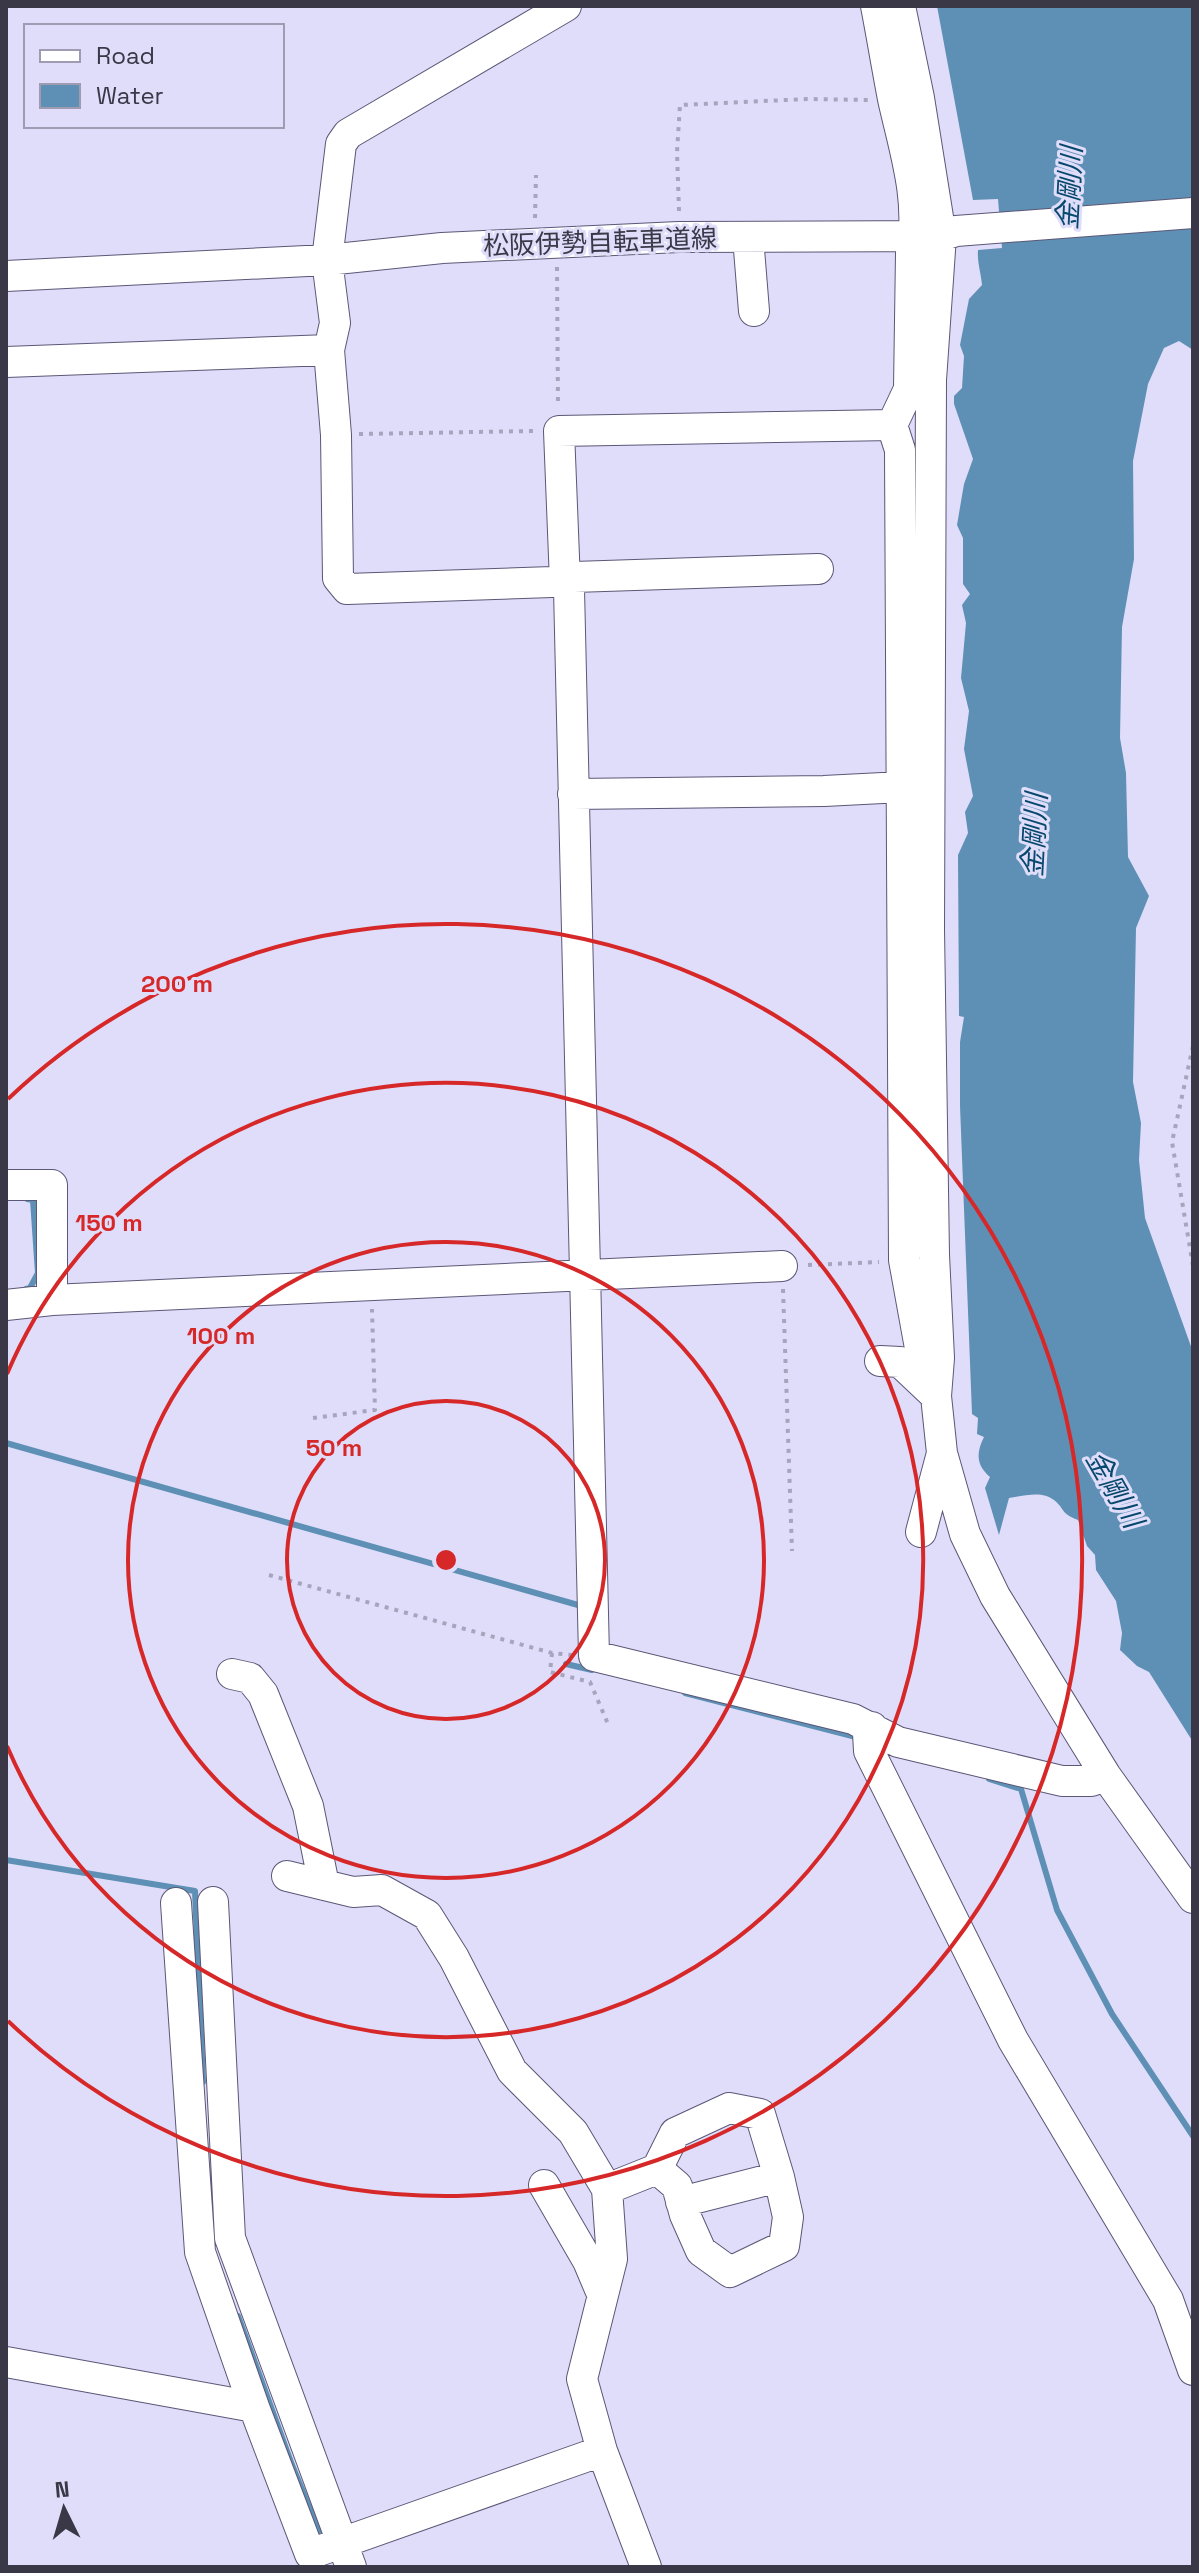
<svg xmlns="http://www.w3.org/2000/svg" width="1199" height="2573" viewBox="0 0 1199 2573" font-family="'Space Grotesk','Noto Sans JP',sans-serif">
<rect width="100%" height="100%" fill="#e0ddfa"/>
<path fill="#5e90b5" d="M937,6H1193V350L1179,341L1164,348L1148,384L1133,461L1134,559L1122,627L1120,738L1126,773L1128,857L1149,896L1136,928L1133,1082L1141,1123L1139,1160L1145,1218L1193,1352V1742L1149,1672L1137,1666L1120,1650L1122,1633L1116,1601L1096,1570L1095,1555L1087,1546L1078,1520C1060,1513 1066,1510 1054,1500C1042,1490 1023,1496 1009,1498L999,1535L985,1488L990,1477C976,1465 976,1453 984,1437L977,1434L978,1418L972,1414L960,1106V1042L964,1017L959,1016L958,855L968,833L965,812L973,796L964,749L969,711L961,678L966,623L962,605L970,594L963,584V538L957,525L964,484L973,459L954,404V396L962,388L964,356L960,345L969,299L982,285C981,273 977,262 978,250L1002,248L998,199L973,200Z"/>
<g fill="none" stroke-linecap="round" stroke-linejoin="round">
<path stroke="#5e90b5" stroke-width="6" d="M26,1289L30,1288L38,1273L33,1200L27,1199
M6,1443L578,1605
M566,1664L592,1670
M685,1693L860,1738
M989,1779L1021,1789L1057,1910L1112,2014L1193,2136
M6,1860L195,1891L203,2082
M238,2316L292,2465L323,2541"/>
<g stroke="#5b5776" stroke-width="32">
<path id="minor" d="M566,6L348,134L341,144L327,260L335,323L329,350L336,435L338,578L347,589L552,582H565L569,589L594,1656L853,1719L898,1742L1062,1781H1091L1106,1776
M876,6C882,37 887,68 893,99C904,149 922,201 911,253L909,389L892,425L900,450L904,1260L924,1370L936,1396L900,1362L880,1361
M900,6L919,98L941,236L931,380L929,929L934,1255L939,1358L936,1396L942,1453L965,1534L995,1596L1106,1776L1193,1898
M748,237L754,311
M6,276L327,260L442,248L679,237L941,236L956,231L1193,213
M6,362L329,350
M818,569L574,577L565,582L559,431L892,425
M573,794L824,791L902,787
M6,1185H52V1300
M6,1305L52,1300L782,1266
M921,1532L942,1453
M232,1674L250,1678L263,1694L308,1806L324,1885
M872,1727L868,1733L869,1751L1013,2040L1168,2300L1193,2370
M287,1876L353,1892L382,1890L427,1915L454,1958L512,2071L573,2132L607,2189L612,2259L582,2379L602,2451L646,2567
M213,1902L230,2238L351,2567
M176,1903L200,2252L254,2407
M544,2185L588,2261L602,2294
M607,2189L657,2169L675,2133L729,2108L760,2114L779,2177L788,2217L784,2246L730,2272L701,2251L685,2215L677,2186L657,2169
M681,2202L779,2177
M6,2362L254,2407L310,2554L602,2451"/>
</g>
<path stroke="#a7a5bd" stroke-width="4" stroke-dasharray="4 6" stroke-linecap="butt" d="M679,211L677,152L680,105L807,99L869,100
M535,218L536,175
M557,267L558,407
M359,434L534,431
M1193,1046L1172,1142L1193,1266
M808,1265L879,1262
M783,1289L792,1551
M313,1418L375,1410L372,1309
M269,1575L552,1653L572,1655
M552,1653L550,1672L590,1682L608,1724"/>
<use href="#minor" stroke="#fff" stroke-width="30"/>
</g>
<g fill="none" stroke="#d62828" stroke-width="4">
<circle cx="446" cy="1560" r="159"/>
<circle cx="446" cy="1560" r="318"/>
<path d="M7 1374A477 477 0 1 1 7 1746"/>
<path d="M8 1099A636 636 0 1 1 8 2021"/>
</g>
<g text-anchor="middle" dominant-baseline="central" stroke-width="6" stroke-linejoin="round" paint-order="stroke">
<g font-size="26" fill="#3a3847" stroke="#e0ddfa">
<text transform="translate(600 242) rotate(-2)">松阪伊勢自転車道線</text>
</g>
<g font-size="28" font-style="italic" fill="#07486d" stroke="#e0ddfa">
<text transform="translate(1069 188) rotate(-87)">金剛川</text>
<text transform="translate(1034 835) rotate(-87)">金剛川</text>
<text transform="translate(1115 1489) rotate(60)">金剛川</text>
</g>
</g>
<circle cx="446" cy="1560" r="12" fill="#d62828" stroke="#e0ddfa" stroke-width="4"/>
<g font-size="24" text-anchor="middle" font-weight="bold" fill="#d62828" stroke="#e0ddfa" stroke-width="6" stroke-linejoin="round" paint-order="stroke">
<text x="177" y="992">200 m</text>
<text x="109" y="1231">150 m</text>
<text x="221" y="1344">100 m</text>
<text x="334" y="1456">50 m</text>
</g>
<rect width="1199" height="2573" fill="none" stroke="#3a3847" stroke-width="16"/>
<rect x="24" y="24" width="260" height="104" fill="#e0ddfa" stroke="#9e9bb2" stroke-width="2"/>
<rect x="40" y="50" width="40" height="12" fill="#ffffff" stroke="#9e9bb2" stroke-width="2"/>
<text x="96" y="64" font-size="24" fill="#3a3847">Road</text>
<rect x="40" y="84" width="40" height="24" fill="#5e90b5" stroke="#9e9bb2" stroke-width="2"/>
<text x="96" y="104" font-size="24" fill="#3a3847">Water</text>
<g transform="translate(64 2509) rotate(355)" stroke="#e0ddfa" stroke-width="6" paint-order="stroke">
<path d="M0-6L14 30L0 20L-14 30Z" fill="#3a3847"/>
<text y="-12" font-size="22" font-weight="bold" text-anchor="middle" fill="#3a3847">N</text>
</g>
</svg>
